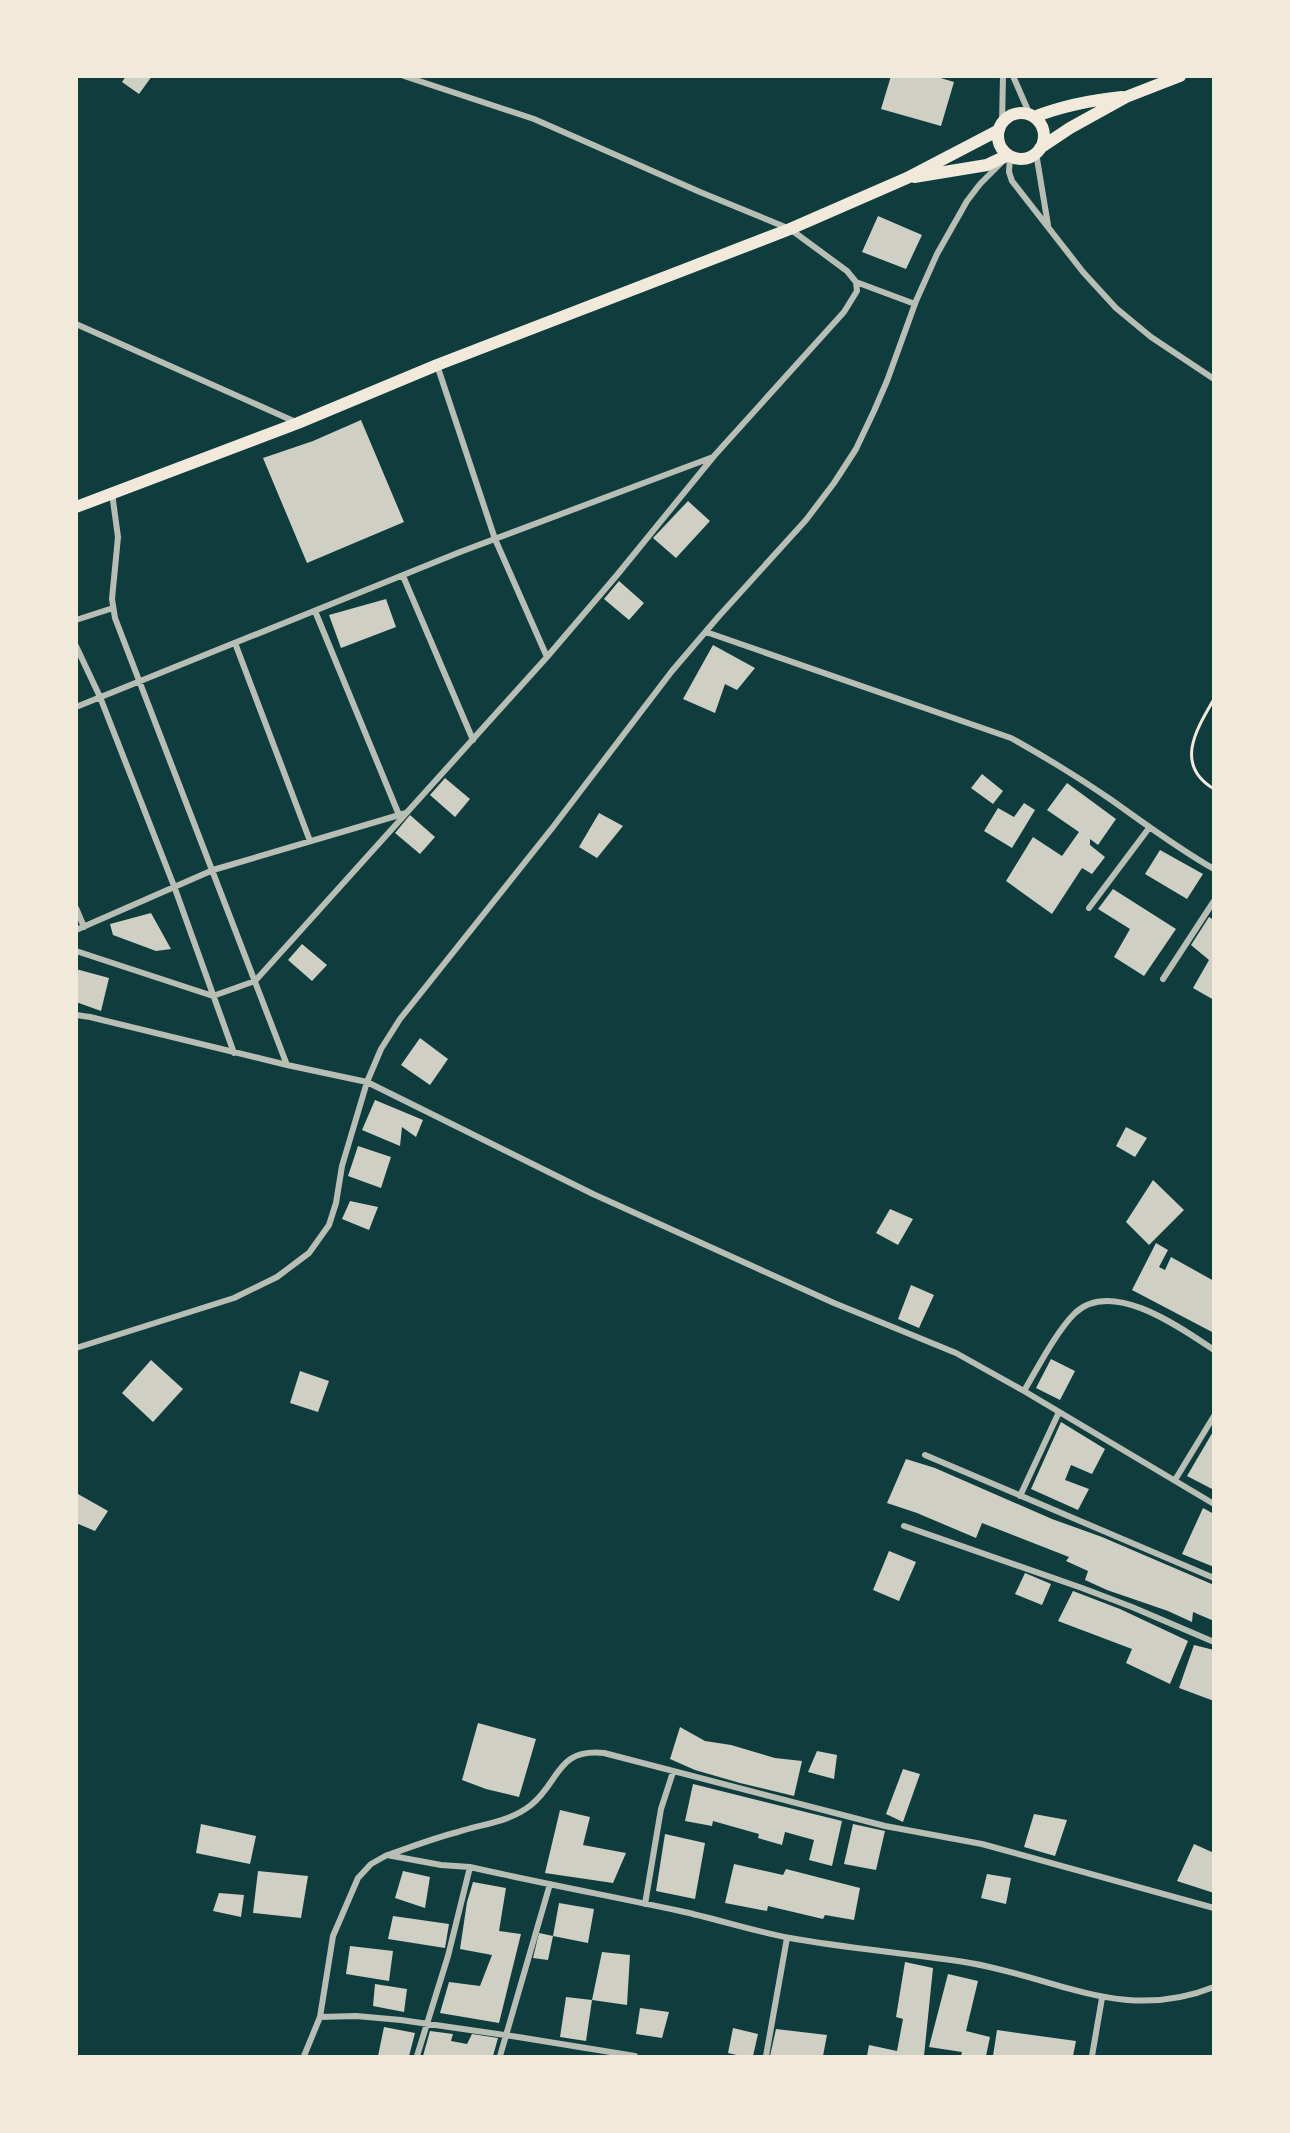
<svg xmlns="http://www.w3.org/2000/svg" width="1290" height="2133" viewBox="0 0 1290 2133" font-family="Mulish,sans-serif">
<rect width="100%" height="100%" fill="#0f3d3e"/>
<path fill="#cfcfc3" d="M126,76H152L139,94L122,82Z
M891,76H934L954,82L941,126L881,109Z
M878,216L922,235L906,269L862,252Z
M361,420L404,522L307,563L263,458L313,441Z
M688,501L710,521L676,558L653,538Z
M619,581L644,603L629,620L604,599Z
M386,599L396,627L341,648L329,615Z
M713,645L755,668L737,690L725,684L715,713L683,699Z
M982,774L1003,791L993,804L971,788Z
M445,778L470,799L455,817L430,795Z
M1067,783L1116,819L1098,845L1090,839V845L1105,857L1092,874L1082,868L1052,914L1006,881L1033,837L1062,856L1079,832L1047,810Z
M1024,803L1035,810L1012,848L984,831L998,808L1014,817Z
M599,813L623,826L597,858L579,847Z
M410,815L435,837L420,854L395,833Z
M1160,850L1203,874L1187,899L1145,874Z
M1113,889L1176,929L1144,976L1114,957L1130,929L1098,909Z
M151,913L171,949L156,951L113,935L110,924Z
M1209,917L1214,920V1000L1193,988L1209,960L1191,945Z
M302,944L327,965L312,981L288,960Z
M76,969L109,978L101,1011L76,1002Z
M420,1038L448,1059L430,1085L401,1065Z
M375,1100L423,1120L416,1137L402,1127L400,1146L362,1130Z
M1126,1127L1147,1138L1135,1157L1116,1146Z
M358,1146L391,1157L381,1188L348,1176Z
M1153,1180L1184,1210L1149,1245L1126,1222Z
M350,1201L378,1207L369,1230L342,1219Z
M890,1209L913,1219L898,1245L876,1233Z
M1156,1243L1168,1250L1159,1267L1165,1270L1171,1257L1214,1281V1333L1132,1290Z
M911,1285L934,1295L919,1328L898,1319Z
M1051,1359L1075,1371L1060,1400L1036,1388Z
M151,1360L183,1389L153,1422L122,1393Z
M300,1371L329,1381L318,1412L290,1403Z
M1061,1422L1105,1449L1092,1474L1071,1465L1065,1480L1089,1489L1078,1510L1031,1489Z
M1214,1430V1490L1187,1476Z
M906,1459L935,1468L1052,1519L1102,1537L1214,1585V1621L1193,1612L1192,1622L1168,1611L1107,1590L1085,1580L1088,1571L1066,1561L1069,1557L982,1523L976,1538L917,1513L887,1503Z
M78,1494L108,1511L95,1531L76,1523Z
M1203,1508L1214,1514V1567L1182,1554Z
M889,1551L916,1562L899,1601L873,1590Z
M1025,1573L1051,1584L1042,1605L1015,1594Z
M1073,1591L1120,1609L1188,1641L1170,1684L1126,1663L1132,1649L1058,1621Z
M1194,1645L1214,1650V1701L1179,1688Z
M478,1723L536,1739L519,1797L486,1789L462,1780Z
M680,1727L705,1741L731,1745L775,1758L802,1761L794,1796L740,1783L695,1770L670,1759Z
M817,1751L837,1755L834,1779L808,1772Z
M903,1769L920,1774L903,1822L886,1814Z
M693,1784L842,1821L832,1866L809,1860L814,1840L785,1832L782,1845L758,1838L759,1834L713,1821L712,1826L685,1821Z
M560,1810L590,1817L583,1845L626,1853L613,1883L545,1873Z
M1034,1814L1067,1820L1055,1856L1024,1847Z
M201,1824L256,1836L250,1864L196,1853Z
M853,1824L885,1831L876,1870L844,1864Z
M665,1834L705,1843L695,1899L656,1891Z
M1194,1844L1214,1853V1893L1177,1881Z
M734,1864L783,1875L786,1869L860,1888L854,1920L825,1915L823,1919L768,1906L767,1911L725,1903Z
M258,1871L308,1876L301,1918L253,1913Z
M403,1871L430,1877L425,1908L395,1898Z
M987,1874L1011,1878L1006,1904L981,1898Z
M473,1882L506,1888L499,1931L521,1934L499,2023L440,2013L449,1982L480,1986L492,1955L460,1949L467,1902Z
M219,1893L244,1895L241,1917L213,1911Z
M559,1903L594,1909L588,1943L553,1936L548,1960L533,1958L539,1933L553,1936Z
M393,1916L449,1924L445,1948L388,1939Z
M350,1946L393,1951L389,1981L346,1974Z
M602,1952L630,1955L627,2005L592,2000Z
M905,1962L933,1968L924,2056H867L869,2045L897,2051L903,2019L896,2017Z
M948,1974L978,1981L966,2031L990,2037L986,2056H961L962,2052L929,2047Z
M375,1984L407,1989L404,2012L373,2006Z
M566,1997L592,2000L586,2041L560,2037Z
M640,2008L669,2012L662,2038L636,2034Z
M384,2027L415,2033L409,2056H378Z
M733,2028L758,2034L753,2056H741L728,2053Z
M776,2029L827,2035L823,2056H770Z
M997,2030L1076,2041L1073,2056H993Z
M430,2031L453,2034L451,2041L467,2044L472,2034L498,2038L493,2056H423Z"/>
<g fill="none" stroke-linecap="round" stroke-linejoin="round">
<path stroke="#f1e9da" stroke-width="3" d="M1214,699C1196,730 1174,765 1214,789"/>
<path stroke="#b8beb3" stroke-width="6" d="M1013,76L1030,115
M1002,123L1003,76
M1036,153L1048,225
M1010,156L1009,172L1012,181L1083,272L1116,308L1151,337L1214,379
M856,282L915,304
M76,324L298,423
M437,365L495,539L547,657
M112,493L118,537L112,599L115,618L287,1065
M403,576L473,740
M315,611L399,815
M76,620L113,608
M706,632L1011,738C1045,757 1078,777 1110,799C1144,823 1177,848 1214,869
M235,643L310,841
M76,646L100,697L174,886L234,1053
M76,707L460,552L713,457
M76,908L84,927
M1089,908L1149,828
M76,930L213,870L406,813
M76,951L213,996L255,981L547,657L617,575L714,456L844,312L857,291L856,282L847,271L790,229L700,192L534,119L404,76
M1163,979L1214,901
M76,1015L90,1017L287,1065L367,1082L593,1194L834,1303L956,1353L1024,1391L1214,1504
M76,1348L234,1298L277,1277L309,1253L329,1225L336,1203L342,1166L367,1082L381,1049L400,1019L553,827L672,671L719,616L806,520L834,483L856,449L874,411L887,381L916,301L937,254L967,201L980,184L1004,160
M1024,1391C1038,1367 1056,1332 1075,1313C1112,1278 1181,1328 1214,1350
M925,1455L1214,1578
M1175,1480L1214,1416
M1020,1496L1059,1412
M904,1526L1082,1588L1132,1607L1214,1642
M388,1855C411,1847 434,1838 458,1832C482,1824 510,1822 531,1805C560,1782 556,1748 604,1753L885,1826L982,1844L1214,1908
M645,1904L661,1809L673,1772
M320,2017L333,1936L358,1878L371,1864L387,1855L441,1865L470,1867C540,1883 610,1896 680,1911C717,1919 753,1931 790,1938C850,1949 910,1953 970,1963C1057,1978 1124,2023 1214,1987
M304,2056L320,2017L356,2016L401,2020L518,2037L635,2056
M417,2056L448,1956L470,1867
M500,2056L550,1884
M766,2056L787,1938
M1092,2056L1102,1998"/>
<path stroke="#f1e9da" stroke-width="12" d="M998 136a23 23 0 1 1 46 0a23 23 0 1 1-46 0Z
M1034,117C1062,106 1092,100 1122,97
M1040,148L1070,128L1126,97L1180,76
M914,177L987,165L1008,155
M76,507L298,423L437,365L790,229L907,178L999,130"/>
</g>
<rect width="1290" height="2133" fill="none" stroke="#f1e9da" stroke-width="156"/>
</svg>
